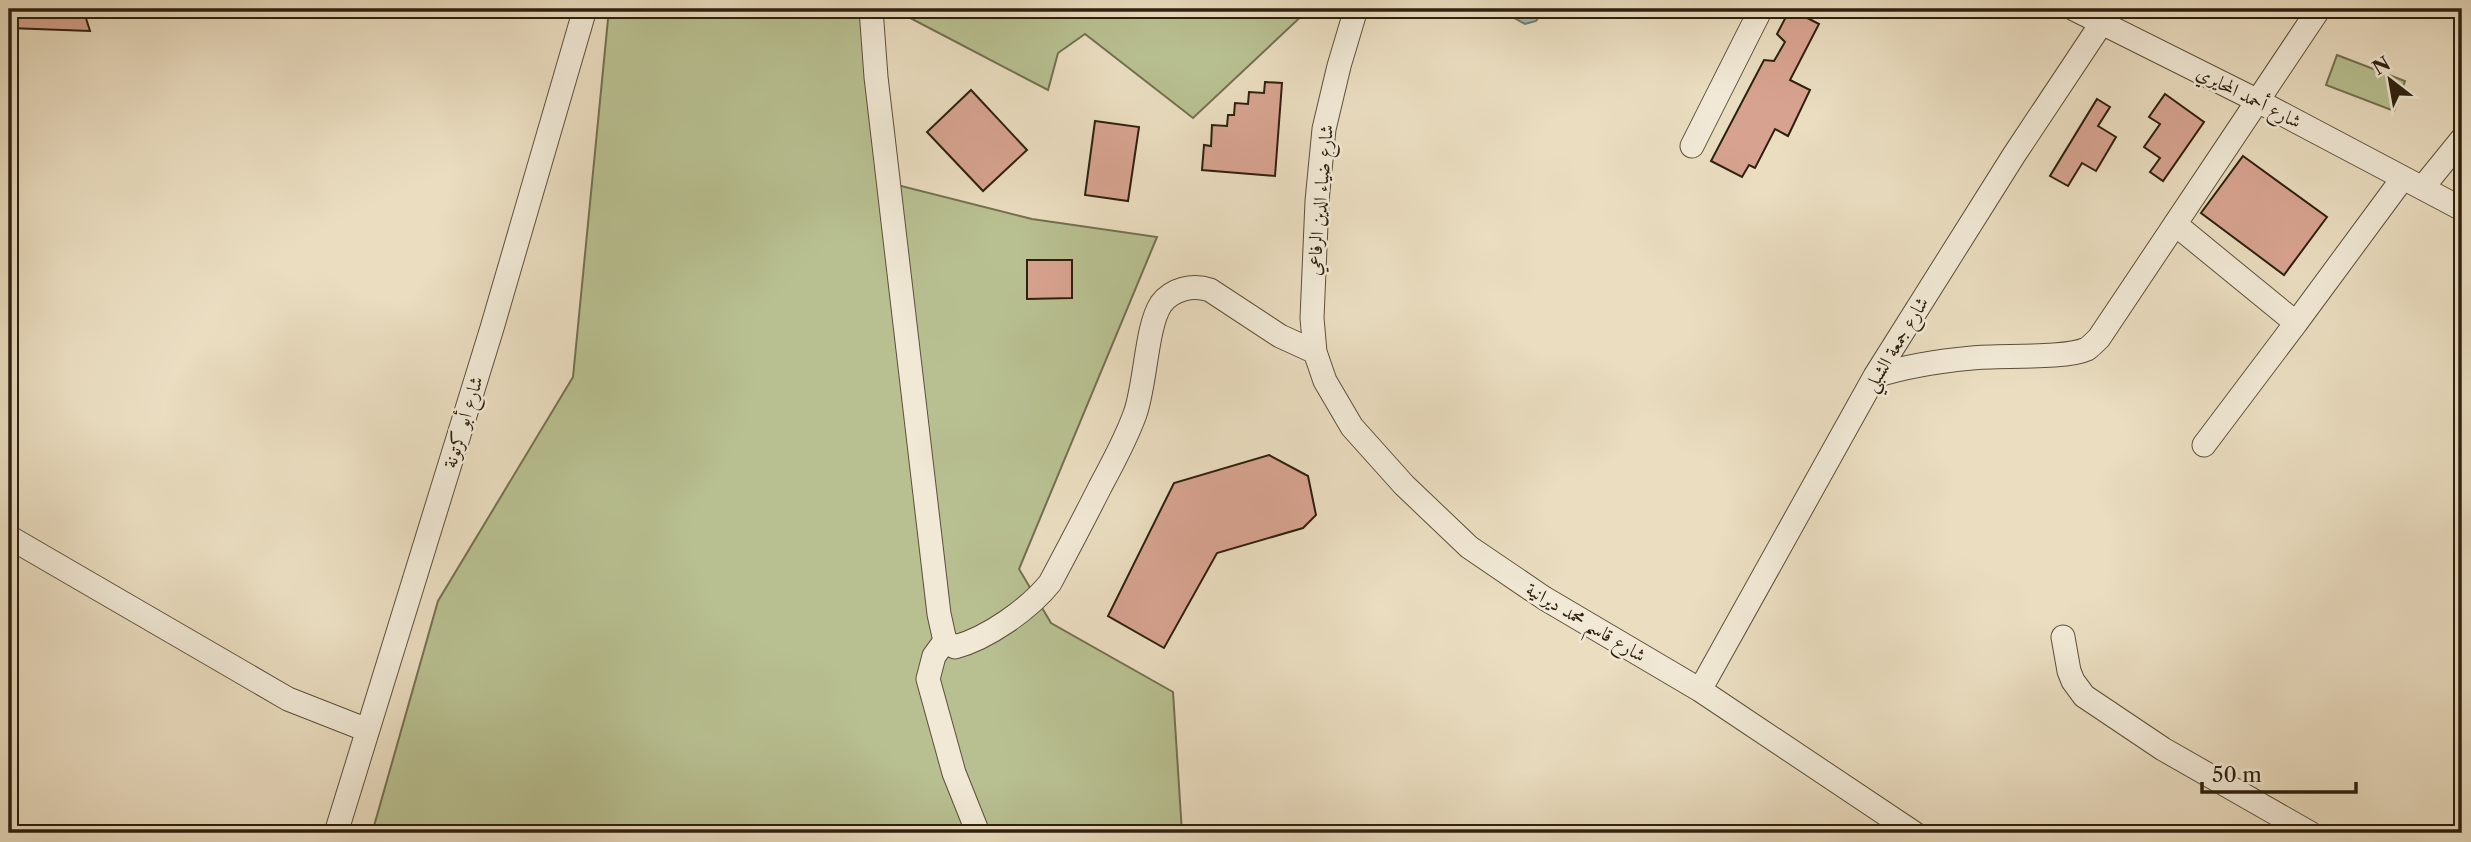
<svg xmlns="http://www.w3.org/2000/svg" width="2471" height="842" viewBox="0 0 2471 842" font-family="'Libre Caslon Text',Amiri,serif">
<rect width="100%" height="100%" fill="#eaddc0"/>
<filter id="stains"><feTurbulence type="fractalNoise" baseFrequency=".00286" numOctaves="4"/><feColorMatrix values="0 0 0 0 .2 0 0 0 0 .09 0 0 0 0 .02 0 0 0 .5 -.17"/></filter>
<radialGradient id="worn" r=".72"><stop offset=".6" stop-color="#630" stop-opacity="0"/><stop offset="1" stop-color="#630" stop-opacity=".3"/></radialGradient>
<path fill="#b8c091" stroke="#737050" stroke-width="2" d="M609,9H869L897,185L1032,219L1157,237L1019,569L1051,623L1173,692L1182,833H372L438,601L573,377Z
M893,9H1309L1193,118L1085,34L1058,53L1048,90Z
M2337,55L2405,81L2394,111L2326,85Z"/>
<path fill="#9abab9" stroke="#6f7c75" stroke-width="2" d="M1503,9H1534L1539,17L1536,21L1525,24L1503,12Z"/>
<path fill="#d7a390" stroke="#2e200e" stroke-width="2" d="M9,9H83L90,31L9,28Z
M1790,9L1819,24L1790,80L1810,90L1788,136L1775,129L1755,168L1749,165L1742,177L1711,161L1764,60L1774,61L1785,42L1777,34Z
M1265,82L1282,83L1275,176L1202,170L1204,145L1211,146L1212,125L1227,126L1228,115H1234L1235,103L1248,104L1249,92L1264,93Z
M971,90L1027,150L983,191L927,132Z
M2165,94L2204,122L2163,181L2150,172L2160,158L2144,147L2160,124L2149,117Z
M2097,99L2110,107L2098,126L2116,137L2096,171L2082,163L2068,186L2050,176Z
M1095,121L1139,127L1128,201L1085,195Z
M2243,156L2327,217L2284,275L2201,213Z
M1027,260H1072V298L1027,299Z
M1269,455L1308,476L1316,515L1303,528L1217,553L1164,648L1108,616L1174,483Z"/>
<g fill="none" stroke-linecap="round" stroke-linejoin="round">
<g stroke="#5d4f3a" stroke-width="25">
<path id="minor" d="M871,9L876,77L939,614L945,641L955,647C988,638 1029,609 1050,583C1067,551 1084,519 1100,487C1113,463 1126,439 1135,414C1146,383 1146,327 1161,304C1172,289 1193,284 1210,290L1280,336L1315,352
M1356,9L1339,66L1324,129L1317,201L1312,318L1315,352L1325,381L1352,427L1404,485L1469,547L1544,598L1700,690L1914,833
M2074,9L2256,100L2462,209
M1692,146L1761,9
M2423,187L2462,139
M2175,224L2296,323L2204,445
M2296,323L2403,178
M1875,376C1907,366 1939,361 1972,358C2000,355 2065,359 2087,349C2091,346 2095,342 2099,338L2319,9
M9,537L288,699L367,730
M2063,637L2069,671L2073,681L2084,696L2163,749L2310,833
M945,641L934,656L928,679L954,773L978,833
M1700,690L1875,376L2014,155L2111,9
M336,833L492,328L585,9"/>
</g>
<use href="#minor" stroke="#f1e9d6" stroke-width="23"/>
</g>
<g text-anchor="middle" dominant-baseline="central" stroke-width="5" stroke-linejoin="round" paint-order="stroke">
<g font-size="19" fill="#2e200e" stroke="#f1e9d6">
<text transform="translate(2249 97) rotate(27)">شارع أحمد المحايري</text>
<text transform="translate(1320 200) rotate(-85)">شارع ضياء الدين الرفاعي</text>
<text transform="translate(1896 344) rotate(-59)">شارع جمعة الشبلي</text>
<text transform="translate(463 422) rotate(-73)">شارع أبو كرتونة</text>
<text transform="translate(1586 622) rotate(31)">شارع قاسم محمد ديرانية</text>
</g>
</g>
<rect width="2471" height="842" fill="none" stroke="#eaddc0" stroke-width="35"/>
<rect x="10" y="10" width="2450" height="821" fill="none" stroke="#2e200e" stroke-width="3.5"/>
<rect x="18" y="18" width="2436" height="807" fill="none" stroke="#2e200e" stroke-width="2"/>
<g transform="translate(2390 80) rotate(329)" stroke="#f1e9d6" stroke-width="5" paint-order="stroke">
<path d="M0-5L12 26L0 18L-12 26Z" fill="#2e200e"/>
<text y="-10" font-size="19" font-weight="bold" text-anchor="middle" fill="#2e200e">N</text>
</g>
<path d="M2202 782v10h154v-10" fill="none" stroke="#2e200e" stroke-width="3.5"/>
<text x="2212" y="782" font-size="21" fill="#2e200e" stroke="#f1e9d6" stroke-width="5" paint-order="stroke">50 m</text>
<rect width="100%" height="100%" filter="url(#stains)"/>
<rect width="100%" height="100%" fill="url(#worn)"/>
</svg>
